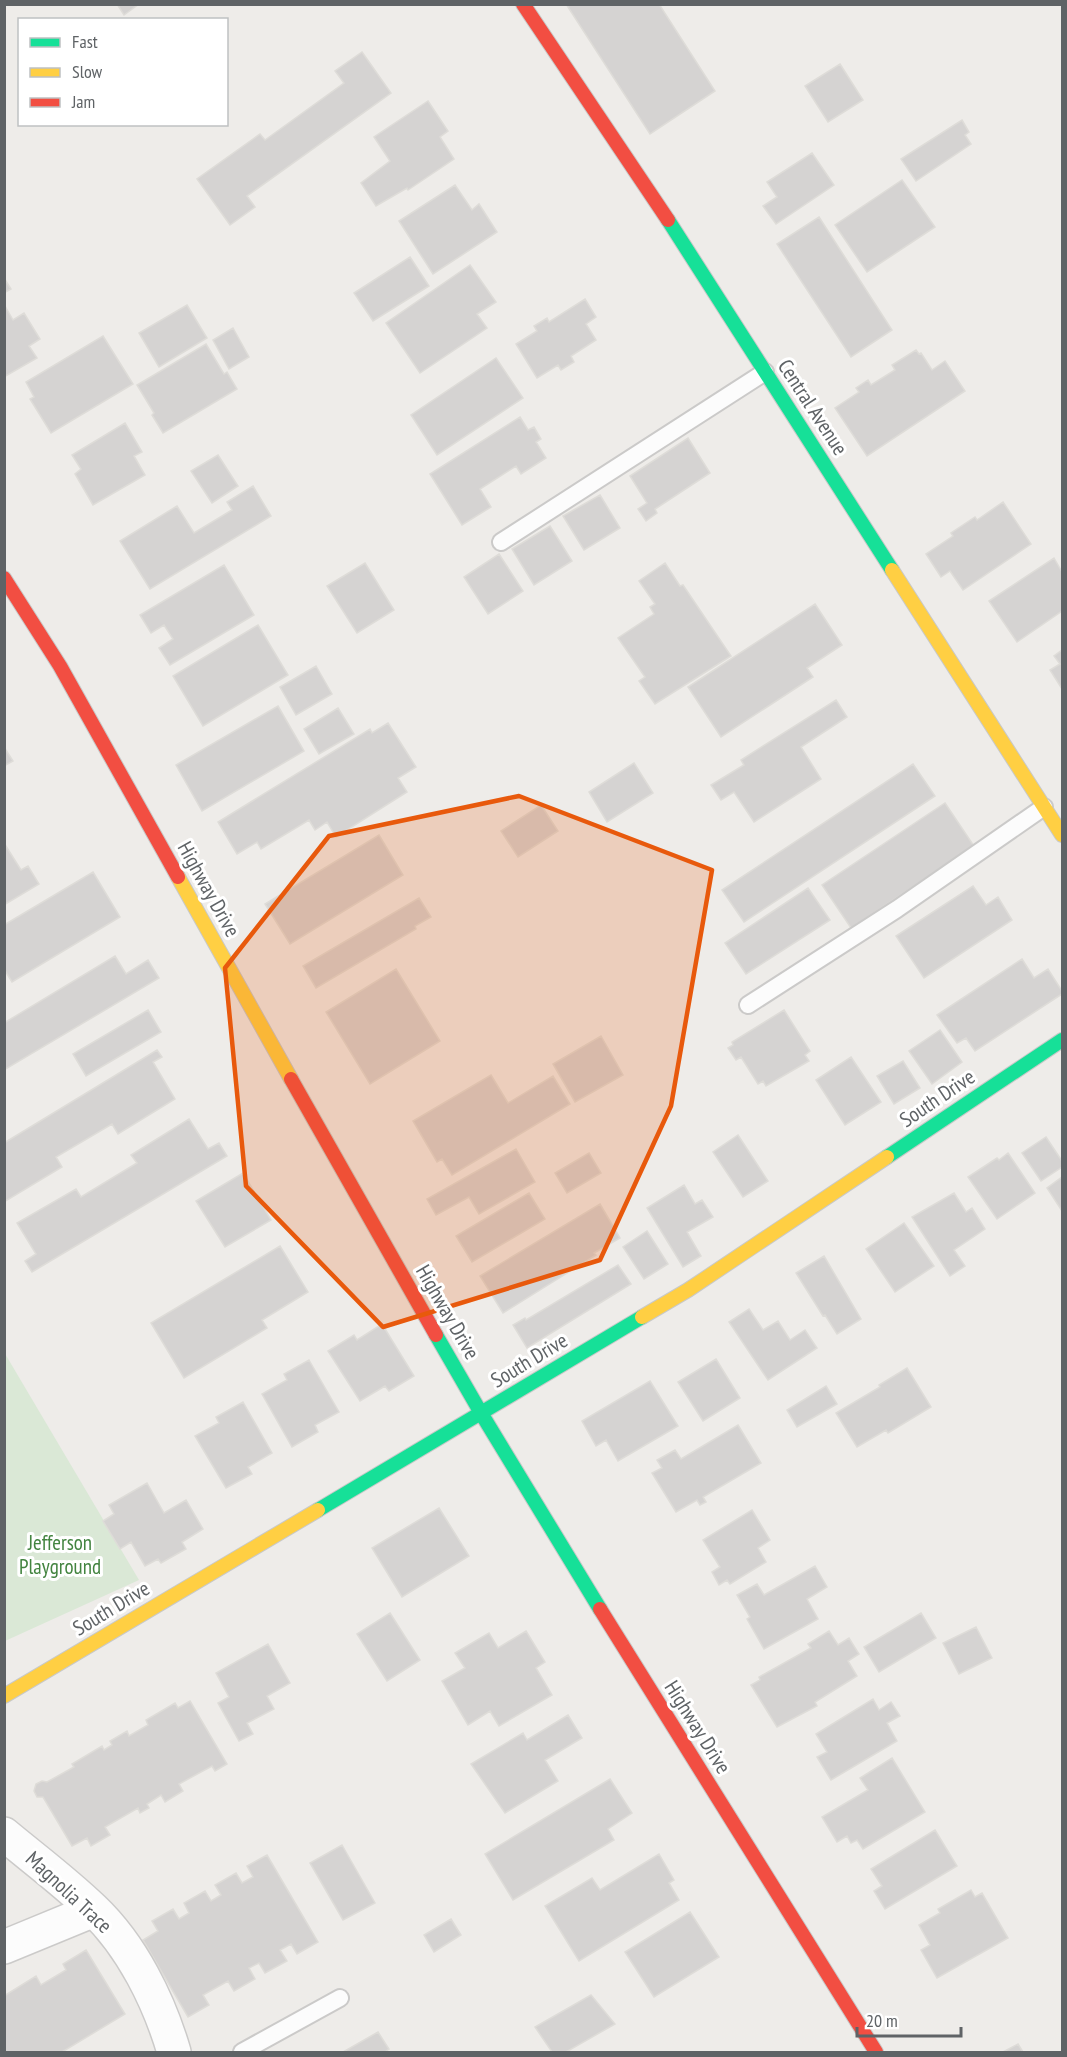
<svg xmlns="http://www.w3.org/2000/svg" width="1067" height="2057" viewBox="0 0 1067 2057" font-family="'PT Sans Narrow',sans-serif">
<rect width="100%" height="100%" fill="#eeece9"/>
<path fill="#dae8d6" d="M4,1352L139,1580L5,1641H4Z"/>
<path fill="#d5d3d2" stroke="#dedcd8" stroke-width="1.5" d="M117,4H139L124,15Z
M566,4H659L715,91L650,134Z
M362,52L391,93L247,196L255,207L230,225L197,179L260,134L265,140L344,83L335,71Z
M840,64L863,100L828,122L805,86Z
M428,101L448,131L440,137L454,159L408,190L407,188L376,206L361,183L390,161L374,137Z
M962,120L969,132L965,135L971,144L916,181L901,159Z
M812,153L834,185L776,224L763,206L777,197L767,182Z
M902,180L935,227L867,272L835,225Z
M455,185L472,210L479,204L497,232L433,274L399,221Z
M819,217L892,330L851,357L777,244Z
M410,257L429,286L373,321L354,293Z
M470,265L496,302L477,314L487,328L420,373L386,323Z
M4,278L11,289L4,293Z
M585,299L596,317L586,324L596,340L571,356L574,362L561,370L558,365L537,378L516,344L537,331L534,326L547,318L549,322Z
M187,305L207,338L159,367L139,333Z
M5,306L13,320L24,313L40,339L29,346L37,358L4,377Z
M233,328L249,357L229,369L213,340Z
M103,336L133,384L51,433L30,399L34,397L26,382Z
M206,344L224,374L227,372L237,389L163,433L152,415L154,413L137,385Z
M916,350L919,354L921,353L932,370L945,361L965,391L867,456L835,408L859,392L856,388L868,380L871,385L895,370L892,365Z
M496,358L523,398L437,455L411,415Z
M520,417L528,430L534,427L541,439L536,442L546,458L521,474L516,466L480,489L491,507L462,525L430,474Z
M125,423L142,452L134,456L145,475L93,505L75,474L81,469L72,455Z
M688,438L710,473L655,509L657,513L646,521L638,509L647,503L630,476Z
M218,455L238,486L212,503L191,471Z
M253,486L271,516L150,589L120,541L177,506L194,533L232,510L227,502Z
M600,495L620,528L584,550L563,516Z
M1003,502L1031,544L963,590L950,571L941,577L926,554L953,536L951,533L975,517L977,520Z
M550,526L572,561L534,585L512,549Z
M499,554L523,591L488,614L464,577Z
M1054,558L1062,572V611L1017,642L989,601Z
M365,563L394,610L357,633L327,586Z
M665,563L680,586L683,585L731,656L655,704L639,681L645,677L618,638L654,614L650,607L655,604L639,581Z
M224,565L254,615L170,665L159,648L173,639L164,625L151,633L140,615Z
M815,604L842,645L807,668L813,677L721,737L688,687Z
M258,625L288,675L203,726L173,676Z
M1062,650V689L1050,670L1060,664L1054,656Z
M316,666L332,694L296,715L280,687Z
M836,700L847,717L801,747L821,779L754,822L734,792L721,800L711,785L744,765L741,760Z
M278,706L304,751L202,811L176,765Z
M338,708L354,734L319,754L304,729Z
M388,723L416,767L398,778L407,792L336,837L327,822L315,830L309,820L261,849L257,842L237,854L218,822L370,729L372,733Z
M4,747L13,761L4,766Z
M634,763L653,793L607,822L589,792Z
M913,764L935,796L744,922L722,890Z
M945,803L974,846L851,928L822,885Z
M541,805L558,831L518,857L501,831Z
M379,835L403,875L290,944L265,904Z
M4,843L21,870L28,866L39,884L4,905Z
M93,872L120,917L12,982L4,969V925Z
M973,886L986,905L998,897L1012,920L924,978L896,936Z
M808,888L830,920L746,974L725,943Z
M419,898L431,917L415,926L416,929L316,988L303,966Z
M115,956L126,974L148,960L159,978L4,1070V1023Z
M1022,959L1034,978L1048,969L1062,991V994L975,1051L966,1038L957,1043L937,1015Z
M396,969L440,1041L370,1084L326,1012Z
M148,1010L161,1032L86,1076L73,1054Z
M784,1010L810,1051L805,1055L809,1061L766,1086L763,1081L758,1084L741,1057L736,1060L728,1048L733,1045L732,1042Z
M940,1030L962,1062L932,1084L909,1051Z
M601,1036L623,1075L575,1102L553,1064Z
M157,1050L162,1057L153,1062L175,1099L118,1134L112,1124L56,1157L62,1167L4,1202V1143Z
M851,1057L881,1102L845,1125L816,1080Z
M903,1061L920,1088L894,1104L877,1076Z
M491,1075L508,1103L553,1076L570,1104L452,1175L442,1159L437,1162L413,1121Z
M189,1119L208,1149L219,1143L227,1156L32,1272L25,1261L36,1254L17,1223L76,1189L81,1197L137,1163L131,1155Z
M738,1135L768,1181L743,1197L713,1152Z
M1046,1137L1062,1161V1167L1041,1181L1022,1153Z
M516,1149L535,1182L479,1214L469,1197L436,1215L427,1199Z
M589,1153L601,1173L567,1193L555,1173Z
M1008,1153L1035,1193L997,1219L968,1177L997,1158L999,1160Z
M243,1173L271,1220L225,1247L196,1201Z
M1062,1177V1211L1047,1188Z
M684,1185L695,1204L702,1200L713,1217L687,1232L701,1256L683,1267L647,1208Z
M529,1193L545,1219L472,1262L456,1236Z
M954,1193L966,1212L972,1208L985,1229L954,1250L965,1266L950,1276L912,1217Z
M600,1204L620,1238L594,1253L596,1255L503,1313L480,1276Z
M904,1223L934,1266L895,1292L866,1249Z
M647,1231L668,1264L644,1279L623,1247Z
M280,1246L308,1292L262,1320L267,1328L184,1378L151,1323Z
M824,1256L861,1319L837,1334L825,1315L823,1316L796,1273Z
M618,1265L631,1284L527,1348L513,1325L525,1318L526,1320Z
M749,1309L763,1330L778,1321L790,1340L805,1330L817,1348L768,1380L729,1322Z
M382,1324L414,1376L389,1391L385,1386L360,1401L328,1351L354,1335L357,1340Z
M716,1359L740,1398L703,1421L678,1382Z
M309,1360L339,1412L315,1425L318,1432L292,1447L262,1394L287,1380L284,1374Z
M907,1368L931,1407L888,1433L886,1430L857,1447L836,1413L880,1387L879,1385Z
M650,1381L678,1426L618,1461L606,1440L596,1446L582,1421Z
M826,1386L837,1404L797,1427L787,1410Z
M243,1402L272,1453L248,1467L252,1474L226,1488L195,1436L219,1423L216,1417Z
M738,1425L761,1463L703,1497L706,1502L700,1505L697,1500L676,1512L652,1473L662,1468L657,1460L675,1450L681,1459Z
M147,1483L164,1513L186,1500L203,1529L182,1542L186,1549L161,1563L158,1559L145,1566L131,1542L120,1549L103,1521L114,1514L109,1505Z
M439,1508L469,1556L402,1597L372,1548Z
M752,1510L770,1540L758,1548L766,1562L730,1584L727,1580L719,1585L712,1572L720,1567L703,1540Z
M815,1566L827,1587L807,1599L818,1619L764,1649L747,1619L750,1617L737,1595L757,1584L764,1595Z
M390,1613L420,1660L387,1681L357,1634Z
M921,1613L936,1638L879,1672L864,1647Z
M976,1627L992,1658L959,1674L943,1643Z
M526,1631L545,1662L536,1668L552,1695L499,1726L490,1711L468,1725L442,1681L465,1668L455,1653L489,1633L498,1648Z
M829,1631L838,1645L849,1638L859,1654L848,1661L857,1676L815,1702L817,1706L777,1727L751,1685L760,1680L759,1677L811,1648L808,1644Z
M268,1644L290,1683L267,1696L274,1709L247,1723L253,1734L239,1741L218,1703L229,1697L216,1673Z
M873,1699L879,1710L891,1702L900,1716L887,1723L897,1741L831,1780L817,1757L827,1752L816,1734Z
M190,1701L227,1764L215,1771L212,1766L179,1784L183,1791L165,1802L161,1795L147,1804L149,1808L140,1813L138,1808L105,1827L110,1835L91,1846L87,1838L72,1846L43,1797H37L34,1791L36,1784L42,1781L47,1782L74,1767L72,1764L102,1746L104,1750L112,1745L110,1741L127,1731L129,1736L148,1725L146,1720L175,1703L178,1708Z
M568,1715L582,1738L545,1760L558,1781L505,1813L471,1764L523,1733L527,1740Z
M892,1758L925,1812L863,1849L857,1840L851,1843L847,1836L837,1842L822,1817L868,1790L860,1778Z
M610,1779L632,1813L608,1829L614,1840L513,1900L485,1854Z
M935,1830L957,1866L885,1909L874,1891L882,1886L871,1869Z
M342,1845L375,1903L343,1920L310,1863Z
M659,1854L674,1880L669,1883L679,1900L579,1961L545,1906L592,1878L600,1890Z
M267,1855L318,1942L297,1954L291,1944L280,1950L287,1961L265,1973L259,1963L249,1968L255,1979L234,1991L228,1981L203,1995L209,2005L188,2017L143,1940L158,1931L152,1921L173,1909L179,1919L189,1913L184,1903L205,1891L211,1901L221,1895L215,1885L236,1873L242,1883L253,1877L247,1866Z
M971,1890L975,1897L982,1893L1008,1938L937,1978L921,1950L930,1945L919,1925L940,1913L938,1909Z
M690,1912L719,1957L654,1997L625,1952Z
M451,1919L461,1935L434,1952L424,1935Z
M86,1950L125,2014L62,2052H4V1996L36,1976L41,1985L66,1970L63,1964Z
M591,1995L615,2024L566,2052H552L535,2027Z
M378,2032L389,2049L385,2052H343Z
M1018,2044L1023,2052H1003Z"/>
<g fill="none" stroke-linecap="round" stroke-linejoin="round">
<g stroke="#cbcac9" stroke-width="20">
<path id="lane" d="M501,542L765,372
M748,1005L897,909L1044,807
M242,2052L340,1998"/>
</g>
<g stroke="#cbcac9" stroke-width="36">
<path id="street" d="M4,1834C34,1859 65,1882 93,1909C132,1946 159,2001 174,2052
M4,1947L94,1910"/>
</g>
<g stroke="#c8c9c8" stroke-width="16">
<path id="fast" d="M668,220L892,570
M887,1157L1062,1040
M436,1335L481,1413L600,1609
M318,1510L642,1317"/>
</g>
<g stroke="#c8c9c8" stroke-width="16">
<path id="slow" d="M892,570L1062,835
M178,877L291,1079
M642,1317L688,1290L887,1157
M4,1696L318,1510"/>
</g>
<g stroke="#c8c9c8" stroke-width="16">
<path id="jam" d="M523,4L668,220
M4,578L60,666L178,877
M291,1079L436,1335
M600,1609C691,1757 784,1904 876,2052"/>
</g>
<use href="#lane" stroke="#fcfcfc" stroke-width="16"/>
<use href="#street" stroke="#fcfcfc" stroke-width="33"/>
<use href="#fast" stroke="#16e098" stroke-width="14"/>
<use href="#slow" stroke="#ffcf43" stroke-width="14"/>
<use href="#jam" stroke="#f24e42" stroke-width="14"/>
</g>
<path fill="#e8590c" fill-opacity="0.2" stroke="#e8590c" stroke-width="4.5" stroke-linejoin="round" d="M519,796L712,870L671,1106L600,1260L383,1327L246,1186L225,968L329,836Z"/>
<g text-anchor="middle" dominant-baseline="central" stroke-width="6" stroke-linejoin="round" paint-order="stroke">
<g font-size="21" fill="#5f6366" stroke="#fff">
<text transform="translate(813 407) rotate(57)">Central Avenue</text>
<text transform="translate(209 889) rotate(61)">Highway Drive</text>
<text transform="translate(937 1098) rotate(-34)">South Drive</text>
<text transform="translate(448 1312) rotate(60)">Highway Drive</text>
<text transform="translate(529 1360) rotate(-31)">South Drive</text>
<text transform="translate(111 1608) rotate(-31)">South Drive</text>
<text transform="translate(698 1727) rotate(58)">Highway Drive</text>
<text transform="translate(69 1892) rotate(43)">Magnolia Trace</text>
</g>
<g font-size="21" fill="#438440" stroke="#fff">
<text x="60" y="1542">Jefferson<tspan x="60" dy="24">Playground</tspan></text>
</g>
</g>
<rect width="1067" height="2057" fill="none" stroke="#5f6366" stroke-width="12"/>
<rect x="18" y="18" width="210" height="108" fill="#ffffff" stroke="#bfc1c2" stroke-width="1.5"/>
<rect x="30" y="38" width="30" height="9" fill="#16e098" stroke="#bfc1c2" stroke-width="1.5"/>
<text x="72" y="48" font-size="18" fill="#5f6366">Fast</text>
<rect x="30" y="68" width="30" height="9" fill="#ffcf43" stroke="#bfc1c2" stroke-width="1.5"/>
<text x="72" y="78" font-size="18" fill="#5f6366">Slow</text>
<rect x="30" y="98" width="30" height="9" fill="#f24e42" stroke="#bfc1c2" stroke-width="1.5"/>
<text x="72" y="108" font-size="18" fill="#5f6366">Jam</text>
<path d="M857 2027v9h104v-9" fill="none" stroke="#5f6366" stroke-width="3"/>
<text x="866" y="2027" font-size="18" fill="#5f6366" stroke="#ffffff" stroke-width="4.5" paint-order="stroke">20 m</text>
</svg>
